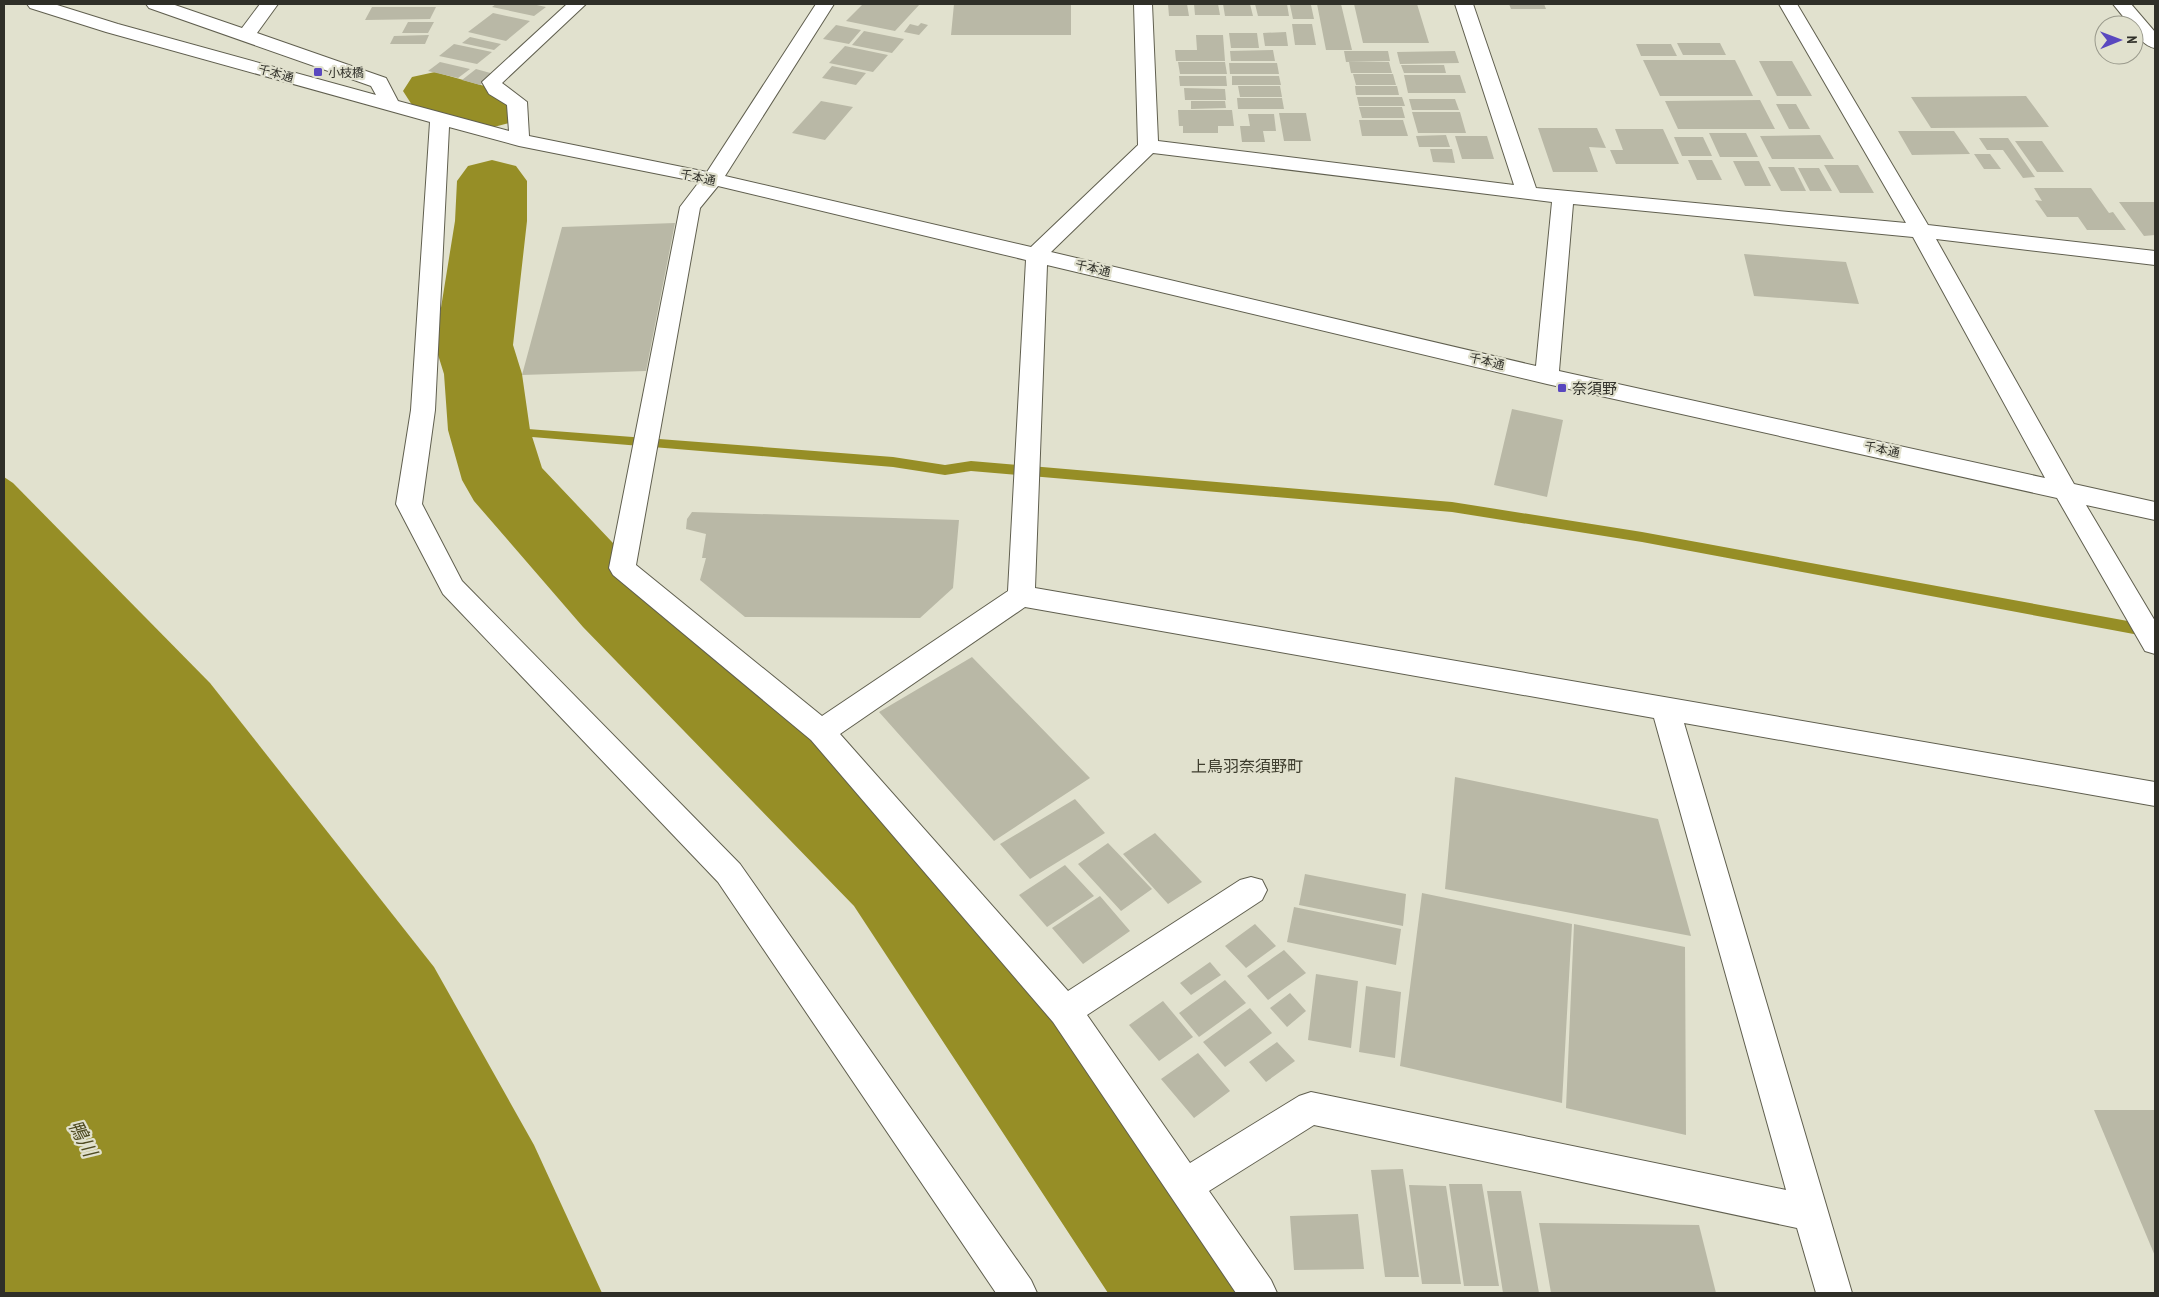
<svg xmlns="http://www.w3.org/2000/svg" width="2159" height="1297" viewBox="0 0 2159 1297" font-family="'PT Sans Narrow','Noto Sans JP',sans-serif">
<rect width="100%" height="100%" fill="#e1e1ce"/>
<path fill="#968e26" d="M4,477L13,483L210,683L434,967L534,1145L602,1293H4Z"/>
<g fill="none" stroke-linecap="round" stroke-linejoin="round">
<path fill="#968e26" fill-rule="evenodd" d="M489,426L893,457L945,465L971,461L1452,502L1642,532L2155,626V638L1642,542L1452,512L971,471L945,475L893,467L484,433L482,430L484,427Z"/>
<path fill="#968e26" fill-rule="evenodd" d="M435,72L513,94L523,108L513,122L490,128L467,122L412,105L403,91L412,77Z
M492,160L516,166L527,181V221L513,345L522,374L530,430L542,468L647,579L928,842L1225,1249L1243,1293H1108L854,906L583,627L474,501L462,480L448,430L444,374L435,345L455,221L457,181L468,166Z"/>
</g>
<path fill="#b9b8a6" d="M496,4H532L546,7L534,16L492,7Z
M863,4H920L895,31L846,21Z
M954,4H1071V35H951Z
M1168,4H1187L1189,16H1169Z
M1194,4H1218L1220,15H1195Z
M1223,4H1250L1253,16H1225Z
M1255,4H1287L1289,16H1258Z
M1317,4H1341L1352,50H1326Z
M1354,4H1417L1429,43H1363Z
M1509,4H1544L1546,9H1511Z
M1290,5H1311L1314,19H1293Z
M372,7H436L430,19L365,20Z
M493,13L530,21L506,41L468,32Z
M408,22H434L428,33H402Z
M921,23L928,25L919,35L904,32L910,24L918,26Z
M1292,24H1312L1316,45H1295Z
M836,25L861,30L849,44L823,39Z
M864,31L904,39L892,53L852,45Z
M1286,32L1288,46H1265L1263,33Z
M1229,33H1257L1259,48H1231Z
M429,35L425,44H390L394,36Z
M1196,35H1223L1225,61H1176L1175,50H1197Z
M470,37L501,44L494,50L462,43Z
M1677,43H1720L1726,55H1683Z
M454,44L492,52L477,64L439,56Z
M1636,44H1671L1677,56H1641Z
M845,46L888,55L873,72L829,63Z
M1273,50L1275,61H1231L1230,51Z
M1344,51H1388L1390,61L1346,62Z
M1455,51L1459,63L1400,64L1397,52Z
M1643,60H1735L1753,96H1660Z
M1759,61H1792L1812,96H1777Z
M440,62L470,69L458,78L428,71Z
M1178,62H1225L1227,74H1180Z
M1349,62H1389L1392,73H1351Z
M1229,63H1277L1279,74H1230Z
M1401,65H1444L1446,73H1404Z
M832,66L866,73L856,85L822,78Z
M476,69L494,74L480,85L462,80Z
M1353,74H1393L1396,85H1356Z
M1404,75H1460L1466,93H1408Z
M1179,76H1226L1227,86H1180Z
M1232,76H1279L1281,85H1232Z
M1238,86H1280L1282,97H1240Z
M1355,86H1397L1399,95H1356Z
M1184,88L1225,89L1226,100H1185Z
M2026,96L2049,127L1931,128L1911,97Z
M1357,97H1402L1405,106H1359Z
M1237,98H1282L1284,109H1238Z
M1409,99H1455L1459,110H1412Z
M1760,100L1775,129H1678L1665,101Z
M821,101L853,107L825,140L792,133Z
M1191,101H1225L1226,108L1191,109Z
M1776,104H1796L1810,129H1789Z
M1359,107H1402L1405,118H1362Z
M1178,110H1232L1234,126H1218V133H1183V126H1179Z
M1412,112H1460L1466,133H1418Z
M1279,113H1306L1311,141H1284Z
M1248,114H1274L1276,131H1263L1265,142H1242L1240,126H1250Z
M1359,120H1403L1408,136H1362Z
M1538,128H1597L1606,148L1589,147L1598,172H1553Z
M1615,129H1663L1679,164H1616L1610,150H1623Z
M1898,131H1954L1970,154L1912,155Z
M1709,133H1746L1758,157H1720Z
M1446,135L1450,147H1419L1416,136Z
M1820,135L1834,159H1772L1760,136Z
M1455,136H1487L1494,159H1462Z
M1674,137H1703L1712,156H1682Z
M1979,138H2008L2035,177L2023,178L2003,150H1987Z
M2015,141H2042L2064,172H2037Z
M1430,149H1452L1455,163L1433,162Z
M1974,154H1990L2001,169H1984Z
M1688,160H1712L1722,180H1697Z
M1733,161H1759L1771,186H1745Z
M1824,165H1858L1874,193H1840Z
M1768,167H1794L1806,191H1781Z
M1798,168H1819L1832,191H1810Z
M2034,188H2091L2109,213L2113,212L2126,230H2087L2078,217H2047L2035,200L2042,201Z
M2119,202H2155V235L2144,236Z
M675,223L646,371L522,375L562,227Z
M1744,254L1846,262L1859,304L1754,296Z
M1512,409L1563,420L1547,497L1494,485Z
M692,512L959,520L953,588L920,618L745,617L700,580L706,558H702L706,534L686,529L687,519Z
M972,657L1090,778L994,841L879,712Z
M1455,777L1658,819L1691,936L1445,889Z
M1075,799L1105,833L1030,879L1000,844Z
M1155,833L1202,882L1168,904L1123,854Z
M1108,843L1152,889L1121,911L1078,864Z
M1065,865L1094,896L1047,927L1019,895Z
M1305,874L1406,894L1403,926L1299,905Z
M1422,893L1572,924L1562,1103L1400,1066Z
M1100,896L1130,931L1083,964L1052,928Z
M1294,907L1401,929L1396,965L1287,942Z
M1255,924L1276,946L1246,968L1225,946Z
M1574,924L1685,947L1686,1135L1566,1108Z
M1284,950L1306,973L1268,1000L1247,976Z
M1210,962L1221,975L1191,995L1180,983Z
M1316,974L1358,981L1351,1048L1308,1040Z
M1225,980L1246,1003L1199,1037L1179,1013Z
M1366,986L1401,992L1395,1058L1359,1052Z
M1290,993L1306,1011L1287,1027L1270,1008Z
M1163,1001L1193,1037L1159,1061L1129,1025Z
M1250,1008L1272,1033L1225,1067L1203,1042Z
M1277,1042L1295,1061L1266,1082L1249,1062Z
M1198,1053L1230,1091L1194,1118L1161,1079Z
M2094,1110H2155V1256Z
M1403,1169L1419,1277H1385L1371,1170Z
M1449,1184H1482L1499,1286H1464Z
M1409,1185L1446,1186L1461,1284H1422Z
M1487,1191H1521L1539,1293H1503Z
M1358,1214L1364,1269L1294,1270L1290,1216Z
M1539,1223L1699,1225L1716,1293H1551Z"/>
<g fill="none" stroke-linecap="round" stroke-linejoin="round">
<g stroke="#605f4f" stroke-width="2">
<path id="minor" d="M27,4H54L118,24L376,95L371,86L149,8L146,4H172L242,28L260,4H278L257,33L386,78L398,101L509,131L507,105L489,94L482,82L567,4H586L502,83L527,102L529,136L707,172L816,4H834L725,176L1031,247L1138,145L1134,4H1152L1158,141L1514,185L1455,4H1473L1536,188L1906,223L1779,4H1797L1928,225L2155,251V265L1936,239L2074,484L2155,502V520L2086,505L2155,621V654L2145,651L2057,498L1547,384L1047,265L1035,588L2155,782V806L1684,723L1852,1293H1816L1797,1228L1314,1125L1209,1191L1271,1280L1277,1293H1236L1053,1022L811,740L613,575L609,568L680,207L699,182L519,146L449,127L435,410L422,504L462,581L740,864L1031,1280L1037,1293H996L718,882L443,594L396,504L411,410L430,122L106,32L30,8ZM1153,153L1552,202L1536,366L1051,252ZM718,186L1026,260L1008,591L822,716L636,565L700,208ZM1573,204L1913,237L2045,478L1559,371ZM1025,607L1654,718L1786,1190L1311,1092L1299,1096L1190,1163L1087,1015L1262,900L1267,890L1262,880L1251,877L1240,880L1068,991L840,734Z
M2113,4H2131L2155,32V48C2146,47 2134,35 2134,25H2130Z"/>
</g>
<use href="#minor" fill="#fff" fill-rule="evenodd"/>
</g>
<g fill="#5947bf" stroke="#e1e1ce" stroke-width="2">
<rect x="313" y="67" width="10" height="10" rx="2.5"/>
<rect x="1557" y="383" width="10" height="10" rx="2.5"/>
</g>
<g text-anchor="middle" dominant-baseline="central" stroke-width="4.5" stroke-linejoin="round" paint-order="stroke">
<g font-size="12" fill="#2f2f28" stroke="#e1e1ce" text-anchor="start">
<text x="328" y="72">小枝橋</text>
</g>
<g font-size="12" fill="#2f2f28" stroke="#e1e1ce">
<text transform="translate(276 73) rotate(15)">千本通</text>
<text transform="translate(698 177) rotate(12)">千本通</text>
<text transform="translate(1093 268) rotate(13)">千本通</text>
<text transform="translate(1487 361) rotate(13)">千本通</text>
<text transform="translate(1882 449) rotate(12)">千本通</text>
</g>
<g font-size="15" fill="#2f2f28" stroke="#e1e1ce" text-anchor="start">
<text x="1572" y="388">奈須野</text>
</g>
<g font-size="16" fill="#3e3d2e" stroke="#e1e1ce">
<text x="1247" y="766">上鳥羽奈須野町</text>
</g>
<g font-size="19" font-style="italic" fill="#4f4b22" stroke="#e1e1ce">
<text transform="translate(83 1138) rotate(62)">鴨川</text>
</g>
</g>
<rect width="2159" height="1297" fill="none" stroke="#2f2f28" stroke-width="10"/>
<g transform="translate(2119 40) rotate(89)"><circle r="24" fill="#e1e1ce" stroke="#9a9a8c"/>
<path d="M0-4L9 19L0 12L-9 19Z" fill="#5947bf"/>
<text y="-8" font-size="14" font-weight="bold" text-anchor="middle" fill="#2f2f28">N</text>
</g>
</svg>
